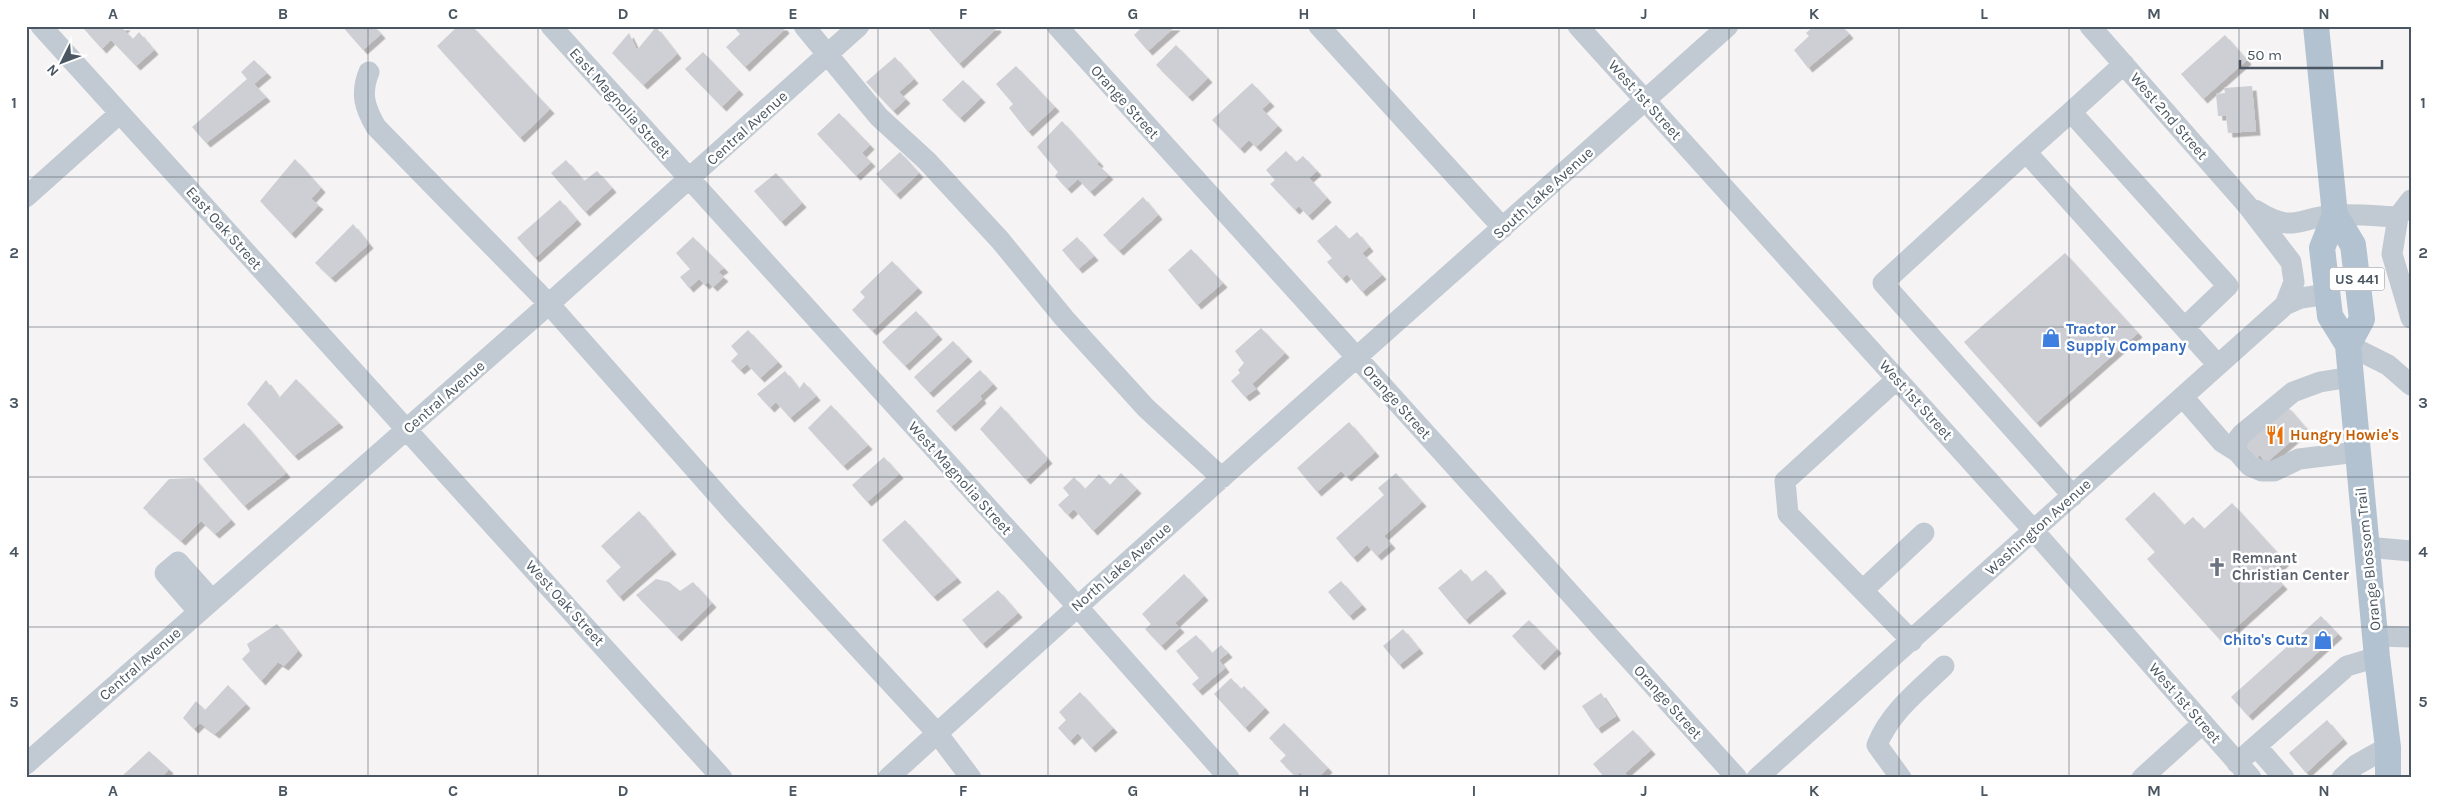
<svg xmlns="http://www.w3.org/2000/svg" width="2437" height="804" viewBox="0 0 2437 804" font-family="Karla,sans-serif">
<defs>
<filter id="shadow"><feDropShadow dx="4.5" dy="4.5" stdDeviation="0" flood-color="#0004"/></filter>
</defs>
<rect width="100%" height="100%" fill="#f5f3f3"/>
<path fill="#cdcfd5" filter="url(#shadow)" d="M87,26H126L123,29L133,39L139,32L154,50L136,66L111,40L102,49L84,29Z
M342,26H374L381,34L363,50Z
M458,26H472L550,109L520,138L437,46Z
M733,26H783L785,29L745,67L726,47L740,34Z
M930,26H996L997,28L959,64L928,28Z
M1143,26H1176L1148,51L1134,35Z
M1814,26H1842L1849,34L1808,68L1794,50L1809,36L1806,33Z
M656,27L677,54L643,85L612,53L629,33L637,50Z
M2225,35L2247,60L2203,99L2181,74Z
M1176,45L1208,78L1188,97L1156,65Z
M703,52L739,90L722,107L685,69Z
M895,57L914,79L899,92L906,99L893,111L866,82Z
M254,60L267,73L254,84L266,97L206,143L192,127L247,79L241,72Z
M1016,66L1055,107L1028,132L1009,108L1013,104L996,84Z
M963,80L981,98L960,118L942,100Z
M1252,83L1270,102L1262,109L1278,126L1256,147L1249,140L1240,149L1212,120Z
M2252,86L2256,131L2228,133L2226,116H2218L2216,94L2225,93L2224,88Z
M839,113L870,145L862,153L871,162L856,176L817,134Z
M1062,121L1099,162L1097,164L1109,175L1090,192L1078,179L1067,189L1055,176L1058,172L1037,147Z
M1286,151L1296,162L1303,156L1317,171L1309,178L1327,198L1308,216L1299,206L1295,210L1270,184L1275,180L1266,170Z
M900,152L919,173L896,195L876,174Z
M295,159L321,188L311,199L319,205L291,234L260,201Z
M566,160L584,181L597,171L612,188L585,212L551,173Z
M776,173L802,203L781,222L754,191Z
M1143,197L1158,215L1119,251L1103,235Z
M560,200L577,220L535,258L517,238Z
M353,224L369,244L331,278L315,263Z
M1336,225L1349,239L1357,232L1369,247L1362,253L1382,275L1362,292L1347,274L1342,279L1327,262L1332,258L1317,241Z
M693,237L724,268L718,272L724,277L713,287L708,282L705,285L699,279L689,288L680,277L690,269L676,253Z
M1077,237L1094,256L1078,269L1062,250Z
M1191,249L1223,283L1197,305L1168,270Z
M2065,253L2138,333L2036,423L1964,342Z
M892,261L918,288L872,331L852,310L865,297L860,292Z
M916,311L938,335L905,366L882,342Z
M1261,328L1285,353L1252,384L1256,389L1245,397L1231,381L1240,373L1238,370L1244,363L1235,351Z
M748,330L778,362L760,378L747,364L740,370L731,361L738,354L731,346Z
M953,341L968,357L929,393L914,377Z
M980,370L993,384L980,396L982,399L951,427L936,411Z
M785,371L799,389L804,382L816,396L790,418L776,402L770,408L757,394Z
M296,379L339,423L294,456L247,404L266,380L279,398Z
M831,405L868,445L843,466L808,428Z
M1001,406L1048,459L1026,480L980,429Z
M2287,406L2306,428L2266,463L2260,455L2257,458L2244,443Z
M1349,422L1375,452L1347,477L1341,471L1317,492L1297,468Z
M244,423L286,473L244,506L203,459Z
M884,457L899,474L867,502L852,485Z
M1121,473L1137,489L1093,531L1074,509L1068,515L1058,505L1069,495L1063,488L1074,477L1085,489L1099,474L1110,485Z
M1396,473L1422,502L1384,536L1391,544L1377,556L1367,545L1353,558L1336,538L1384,495L1378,488Z
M194,478L231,520L215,534L201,521L181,541L143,508L169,479Z
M2154,492L2184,525L2193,517L2204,529L2232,503L2285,561L2272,573L2283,585L2221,641L2147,559L2155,552L2125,519Z
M639,511L672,550L619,597L606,581L621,567L601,546Z
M905,520L957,578L933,597L882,540Z
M1461,569L1471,582L1486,570L1502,589L1465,620L1438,588Z
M1184,574L1204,596L1175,623L1180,628L1161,646L1145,629L1151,624L1142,614Z
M656,579L669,582L680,591L693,582L712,603L677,637L636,595Z
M1341,581L1362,605L1349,616L1328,592Z
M998,590L1018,613L982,644L962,620Z
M2321,616L2338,634L2248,716L2231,697Z
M1529,620L1557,649L1540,666L1512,636Z
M277,624L298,651L284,666L278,662L261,681L242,659L250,651L247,644Z
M1403,629L1419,649L1399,665L1383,646Z
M1196,635L1212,653L1221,645L1228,653L1219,660L1225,668L1198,691L1192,684L1199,678L1176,651Z
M1231,678L1241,689L1244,686L1265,708L1245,728L1214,694Z
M228,685L246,704L215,734L200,723L194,729L183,718L196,701L205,710Z
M1080,692L1113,728L1091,748L1078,733L1070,741L1058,728L1066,720L1059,712Z
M1601,693L1616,716L1597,729L1582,706Z
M2327,720L2343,739L2306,773L2289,753Z
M1284,723L1328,768L1318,778H1305L1300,772L1296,777L1280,761L1286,755L1269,738Z
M1633,730L1651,750L1625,773L1629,778H1605L1593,764Z
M149,751L169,769L161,778H120Z"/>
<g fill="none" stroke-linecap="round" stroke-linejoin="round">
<path stroke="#c1cad2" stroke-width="21" d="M41,26L722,778
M551,26L1077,606L1229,778
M804,26L879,117L927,161L1000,240L1064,318L1146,408L1222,478
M1057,26L1737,778
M1319,26L1503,228
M1578,26L2034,531L2251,778
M2090,26L2248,206L2291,262L2294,282L2285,305
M369,72C360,94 365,108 376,127L549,304L733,512L937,733L971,778
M2071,112L2124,64
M2026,152L2071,112L2228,286L2185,327
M26,197L120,113
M2411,200L2398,217L2392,254L2411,318
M2255,210C2295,235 2297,217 2336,215C2357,214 2378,216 2398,217
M2348,345L2388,365L2411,385
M2351,377L2320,382L2293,392L2242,434L2238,439L2236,450L2250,466L2262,471H2274L2299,459L2357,452
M1897,379L1785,481L1788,514L1912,641
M2183,397L2222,442L2238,452
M2073,496L1883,283L2026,152L2218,365
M2366,547L2411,551
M1863,590L1924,533
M199,612L165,573L178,562L212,600
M2375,636L2411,637
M2256,746L2284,778
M2237,763L2347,666L2377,657
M26,764L549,304L859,26
M888,778C1166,525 1448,277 1728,26
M1757,778L2285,305L2301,298L2328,294
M1901,778L1877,745C1890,712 1919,690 1944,666
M2142,778L2203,723
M2342,778L2356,765L2388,747"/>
<path stroke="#b3c2d1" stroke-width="26" d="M2316,26L2335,215L2353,245L2362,319L2348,345
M2335,215L2322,248L2330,316L2348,345L2377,657L2388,747V778"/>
</g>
<path fill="none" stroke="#4a5661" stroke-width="1" stroke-opacity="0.55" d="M198,26V778M368,26V778M538,26V778M708,26V778M878,26V778M1048,26V778M1218,26V778M1389,26V778M1559,26V778M1729,26V778M1899,26V778M2069,26V778M2239,26V778M26,177H2411M26,327H2411M26,477H2411M26,627H2411"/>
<defs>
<g id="shop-bare" transform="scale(1.5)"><path d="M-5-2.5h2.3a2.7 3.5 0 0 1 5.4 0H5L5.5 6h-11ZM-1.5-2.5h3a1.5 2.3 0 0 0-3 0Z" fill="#3f7fe0" stroke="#fff" stroke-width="2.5" paint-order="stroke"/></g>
<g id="restaurant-bare" transform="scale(1.5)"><path d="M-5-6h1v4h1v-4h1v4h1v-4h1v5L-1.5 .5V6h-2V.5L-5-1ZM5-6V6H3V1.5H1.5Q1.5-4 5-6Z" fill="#e8710a" stroke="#fff" stroke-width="2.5" paint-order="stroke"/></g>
<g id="church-bare" transform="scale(1.5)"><path d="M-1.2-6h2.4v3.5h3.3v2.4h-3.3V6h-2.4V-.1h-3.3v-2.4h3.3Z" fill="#6b7280" stroke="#fff" stroke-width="2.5" paint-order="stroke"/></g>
</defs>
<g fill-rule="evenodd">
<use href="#shop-bare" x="2051" y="338"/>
<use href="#restaurant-bare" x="2275" y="435"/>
<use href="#church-bare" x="2217" y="567"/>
<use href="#shop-bare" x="2323" y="640"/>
</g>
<g text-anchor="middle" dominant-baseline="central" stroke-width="5" stroke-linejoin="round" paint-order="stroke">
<rect fill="#fff" stroke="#808990" stroke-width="1" x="2329.5" y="267.5" width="55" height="23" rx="4"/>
<g font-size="14" font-weight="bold" fill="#4a5661">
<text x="2357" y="279">US 441</text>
</g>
<g font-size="15" fill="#4a5661" stroke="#fff">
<text transform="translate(1645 100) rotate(48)">West 1st Street</text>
<text transform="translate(1125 102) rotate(48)">Orange Street</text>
<text transform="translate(620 103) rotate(48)">East Magnolia Street</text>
<text transform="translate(2169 116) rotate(49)">West 2nd Street</text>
<text transform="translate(747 128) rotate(-42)">Central Avenue</text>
<text transform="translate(1543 193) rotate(-42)">South Lake Avenue</text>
<text transform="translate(224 228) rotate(48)">East Oak Street</text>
<text transform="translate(444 397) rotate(-41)">Central Avenue</text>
<text transform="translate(1916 400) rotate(48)">West 1st Street</text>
<text transform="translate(1397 402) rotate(48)">Orange Street</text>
<text transform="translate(960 478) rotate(48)">West Magnolia Street</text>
<text transform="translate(2038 527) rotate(-42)">Washington Avenue</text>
<text transform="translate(2368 559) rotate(-96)">Orange Blossom Trail</text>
<text transform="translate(1121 567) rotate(-41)">North Lake Avenue</text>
<text transform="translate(565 603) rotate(48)">West Oak Street</text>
<text transform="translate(140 664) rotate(-41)">Central Avenue</text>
<text transform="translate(1668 702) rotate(48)">Orange Street</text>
<text transform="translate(2185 703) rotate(49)">West 1st Street</text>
</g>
<g font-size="15" font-weight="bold" fill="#366cbe" stroke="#fff" text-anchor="start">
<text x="2066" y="329">Tractor<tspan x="2066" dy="17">Supply Company</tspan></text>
<text x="2308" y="640" text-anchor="end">Chito's Cutz</text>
</g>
<g font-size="15" font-weight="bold" fill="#c56008" stroke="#fff" text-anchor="start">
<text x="2290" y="435">Hungry Howie's</text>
</g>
<g font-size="15" font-weight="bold" fill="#5b616d" stroke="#fff" text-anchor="start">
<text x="2232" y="558">Remnant<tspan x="2232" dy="17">Christian Center</tspan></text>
</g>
</g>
<rect width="2437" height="804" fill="none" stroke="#ffffff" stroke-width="55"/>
<g transform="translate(62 62) rotate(228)" stroke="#ffffff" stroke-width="4" paint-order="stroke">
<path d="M0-4L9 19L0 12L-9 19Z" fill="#4a5661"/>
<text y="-8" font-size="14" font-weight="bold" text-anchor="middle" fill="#4a5661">N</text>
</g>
<path d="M2240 60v8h142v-8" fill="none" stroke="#4a5661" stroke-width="2.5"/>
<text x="2247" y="60" font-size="15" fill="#4a5661" stroke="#ffffff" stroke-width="4" paint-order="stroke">50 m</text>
<rect x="28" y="28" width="2382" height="748" fill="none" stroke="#4a5661" stroke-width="2"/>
<g font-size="16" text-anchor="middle" font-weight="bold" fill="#4a5661">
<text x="113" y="19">A</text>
<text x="283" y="19">B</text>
<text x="453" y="19">C</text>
<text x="623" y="19">D</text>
<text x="793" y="19">E</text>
<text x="963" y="19">F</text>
<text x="1133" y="19">G</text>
<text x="1304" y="19">H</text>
<text x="1474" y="19">I</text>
<text x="1644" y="19">J</text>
<text x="1814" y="19">K</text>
<text x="1984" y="19">L</text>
<text x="2154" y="19">M</text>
<text x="2324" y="19">N</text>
<text x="14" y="108">1</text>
<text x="2423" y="108">1</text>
<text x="14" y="258">2</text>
<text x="2423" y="258">2</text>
<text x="14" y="408">3</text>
<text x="2423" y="408">3</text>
<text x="14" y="557">4</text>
<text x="2423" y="557">4</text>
<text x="14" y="707">5</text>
<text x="2423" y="707">5</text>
<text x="113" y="796">A</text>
<text x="283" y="796">B</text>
<text x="453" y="796">C</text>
<text x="623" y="796">D</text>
<text x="793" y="796">E</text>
<text x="963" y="796">F</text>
<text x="1133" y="796">G</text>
<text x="1304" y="796">H</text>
<text x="1474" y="796">I</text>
<text x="1644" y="796">J</text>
<text x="1814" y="796">K</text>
<text x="1984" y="796">L</text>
<text x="2154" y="796">M</text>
<text x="2324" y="796">N</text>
</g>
</svg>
